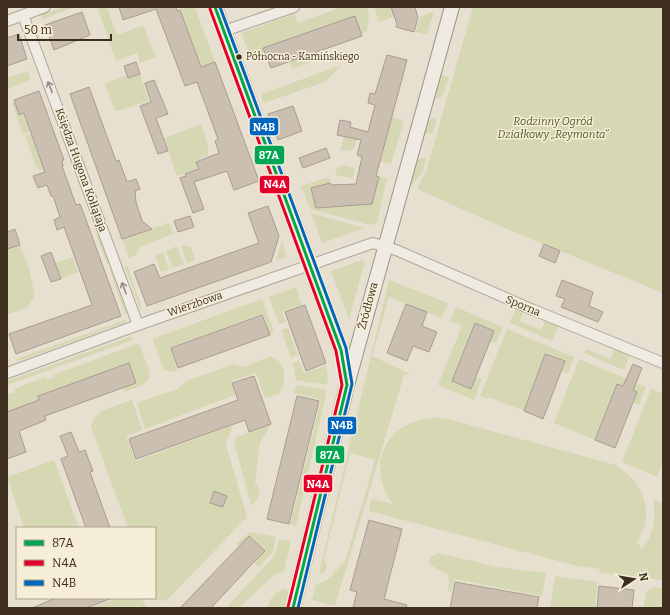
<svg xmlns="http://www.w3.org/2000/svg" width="670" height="615" viewBox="0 0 670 615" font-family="Bitter,serif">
<rect width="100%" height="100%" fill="#e7e0d1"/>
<path fill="#d6d7b3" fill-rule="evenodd" d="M63,7H75L43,19L41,15Z
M103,7H107L117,35L143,25L156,57L140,63L137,53L116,61L98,9Z
M189,7H195L215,62L201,67L180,10Z
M342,7H367L369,17L367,31L362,34L355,16L264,48L266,55L252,60L241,33L294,14L298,23Z
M374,7H393L396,16L379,22Z
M473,7H663V293L502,227L417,189L426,172Z
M434,11L427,35L416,32L420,17Z
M314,54L317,60L292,69L290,62Z
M342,65L325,82L264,103L261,94Z
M28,71L31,79L7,89V78Z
M140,74L149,101L117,111L114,109L105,84L126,75L127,79Z
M441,75L449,77L442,97L434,99Z
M14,100L19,115L24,113L30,131L23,134L12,104Z
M392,117L404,121L391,164L380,161Z
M437,118L433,133L424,134L429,119Z
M201,124L208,145V156L196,160L199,169L177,176L164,138Z
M347,126L360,130L354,149L340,151Z
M31,134L46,173L36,167L25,136Z
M426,158L423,171L409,189L417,159Z
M344,165L355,168L353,179L335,175L337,168Z
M329,177L330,183L311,188L316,208L372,204L379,177L387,178L377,223L370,225L310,209L301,186Z
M311,213L365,228L322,243Z
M169,223L173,234L139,247L137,254L129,258L122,239Z
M98,234L109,263L107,264L96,235Z
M282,241L287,257L276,260Z
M20,245L29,268L35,297L26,308L7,315V246L8,249Z
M181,245L191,247L195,260L187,263Z
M177,246L184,264L172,268L166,251Z
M163,252L169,269L161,272L155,255Z
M73,257L78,272L61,279L55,263Z
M362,260L365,262L349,319L331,271Z
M127,265L142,308L140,309L125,268Z
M112,270L128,313L125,314L110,271Z
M389,280L448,303L442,318L389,297L372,356L410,374L404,375L335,606L312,600L316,584C330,582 335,570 345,562L375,460L350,453L324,559L327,568L324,572L319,573Z
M296,287L302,305L282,312L286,322L279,324L269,297Z
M262,299L274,332L269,334L262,314L172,347L177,370L170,372L164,370L153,341L154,338Z
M456,307L503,327L496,343L490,341L494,331L475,324L452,381L471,389L476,377L482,379L474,400L438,385L462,326L450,321Z
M516,309L523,312L520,321L541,330L545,321L558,326L552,341L510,323Z
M125,320L126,322L17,362L16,359Z
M288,328L298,355L291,358L281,330Z
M507,329L574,357L568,374L561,371L545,354L524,411L489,397L488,399L480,396Z
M132,336L133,340L7,385V381Z
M137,344L140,346C151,376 159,381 124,392L123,388L136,383L129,363L38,396L39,400L7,412V391L10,394L15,392L14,389L46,377L48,380L54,378L53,375Z
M586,349L610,359L615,349L630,355L624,370L584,353Z
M271,356C287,363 287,381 279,394L265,398L256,373L231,381L235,395L145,429L137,403L177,389L189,380L234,364L243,367Z
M579,359L646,387L639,405L633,402L637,392L617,384L595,440L554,423Z
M299,360L304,373L326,366L328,376L327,385L296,380L293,363Z
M296,385L327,390L296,526L290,525L321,400L294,393Z
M651,389L663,394V463L657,477L622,462Z
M132,400L142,430L126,436L136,461L233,425L226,444L247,517L168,599L160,601L153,598H155V528H128L91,427C93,409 117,406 132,400ZM214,491L226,496L223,507L210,503Z
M444,418L616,465C644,483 656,512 637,542L642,549C654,536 656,516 653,499L663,504V580L599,573L600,569L577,566L369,511L371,499L393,504C361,461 392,414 444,418Z
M271,424L260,443L255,483L260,489L258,499L251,505L234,442L237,437Z
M54,460L79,528H24L7,477Z
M250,532L276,537L273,552L259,568L254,562L265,551L249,536L239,546L236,544Z
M279,539L291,541L284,572L275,574L239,608H226L275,555Z
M438,553L497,567L546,573L542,596L454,579L451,592L448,591L449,581L448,575L429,564L430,558Z
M555,576L598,582L595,608H550Z
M654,587L663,588V608H643L646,592Z
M283,589L287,590L289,594L286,608H268C268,600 275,592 283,589Z
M117,598H141L147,608H91Z"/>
<path fill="#cbbfb2" stroke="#a89c90" d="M119,7H176L177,11L180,10L201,67L215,62L259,181L234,190L227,171L194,182L204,209L193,213L180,178L186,176L185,174L199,169L196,162L219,153L215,141L218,139L197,82L185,86L156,9L123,20Z
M391,7H415L418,18L414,32L396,27L397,24Z
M82,12L90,35L54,50L45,25Z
M355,16L362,36L271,68L263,48Z
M19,34L27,59L7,66V38Z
M387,55L407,60L376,176L379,177L372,204L316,208L311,188L330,183L331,185L356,184L362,157L357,155L361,140L337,135L340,120L351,122L350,127L368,132L375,105L368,103L370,93L375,94Z
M136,62L140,74L128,78L124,66Z
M154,80L168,114L156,118L168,151L158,154L140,106L151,102L145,83Z
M89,87L116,161L119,160L127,182L136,179L140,189L135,191L136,202L142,221L152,229L122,239L70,94Z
M39,91L64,160L62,161L63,166H62L76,205L80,204L82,209L121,316L16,354L9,334L92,305L64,227L57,230L54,220L60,217L53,196H51L47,185L38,188L33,176L45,172L24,113L19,115L14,100Z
M293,106L302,131L278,140L268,114Z
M326,148L330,158L303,168L299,158Z
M268,206L279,236L271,262L147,306L134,272L154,264L160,278L259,243L248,213Z
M190,216L194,227L178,232L174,221Z
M15,229L20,245L7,249V232Z
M544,244L560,251L555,263L539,256Z
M51,252L61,279L51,282L41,256Z
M562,280L593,292L589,306L603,312L598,322L561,307L565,299L556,296Z
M406,304L427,312L422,326L437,332L429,352L413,346L407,361L387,353Z
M305,305L326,363L306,371L285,312Z
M262,315L270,335L178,368L171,348Z
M475,323L494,331L471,389L452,381Z
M545,354L565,361L543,419L524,411Z
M129,363L136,383L45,416L46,420L19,431L26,452L7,459V412L39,400L38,396Z
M633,364L642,368L633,390L637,392L615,448L595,440L617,384L623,386Z
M254,376L271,424L249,432L245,420L136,459L129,439L238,400L232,383Z
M297,396L319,401L289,524L267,519Z
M71,432L79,452L85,450L93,471L90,472L110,528H86L61,459L68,456L60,436Z
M214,491L227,496L223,507L210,503Z
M369,520L402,529L384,599L407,605L406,608H353L357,592L350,590Z
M249,536L265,551L252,564L211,608H180Z
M455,582L539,597L537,608H450Z
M599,586L634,590L632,608H597Z
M56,598H110V599L86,608H32Z"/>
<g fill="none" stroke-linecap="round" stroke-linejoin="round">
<g stroke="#ada599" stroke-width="12">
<path id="street" d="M23,15L138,325
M7,21L45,7
M224,31L294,7
M7,373L138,325L373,243L396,250L531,309L663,363"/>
</g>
<g stroke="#9c958a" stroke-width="16">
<path id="secondary" d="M215,7L341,350L347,378
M293,608L347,385L452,7"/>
</g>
<use href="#street" stroke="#efebe3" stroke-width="10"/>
<use href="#secondary" stroke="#efebe3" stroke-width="14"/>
<g stroke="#f7eed8" stroke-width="6">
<path id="bus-1" d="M215,7L341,350L347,385L293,608"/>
</g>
<g stroke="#f7eed8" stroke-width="6">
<path id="bus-2" d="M210,9L336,351L342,385L288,607"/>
</g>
<g stroke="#f7eed8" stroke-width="6">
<path id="bus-3" d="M220,7L346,348L352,384L298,608"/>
</g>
<use href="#bus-1" stroke="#00a651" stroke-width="3"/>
<use href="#bus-2" stroke="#e4002b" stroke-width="3"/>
<use href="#bus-3" stroke="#0065bd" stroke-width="3"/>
</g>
<defs><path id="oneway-shaft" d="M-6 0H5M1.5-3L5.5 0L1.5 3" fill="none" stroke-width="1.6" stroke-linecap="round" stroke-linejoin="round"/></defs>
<g stroke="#968c82">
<use href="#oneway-shaft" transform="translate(50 87) rotate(-111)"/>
<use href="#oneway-shaft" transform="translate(124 288) rotate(-110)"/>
</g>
<circle fill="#3d2e20" stroke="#f7eed8" stroke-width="1.5" cx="239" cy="57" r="3.5"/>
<g text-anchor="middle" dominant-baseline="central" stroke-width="3" stroke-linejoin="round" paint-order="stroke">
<g font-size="10" fill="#3d2e20" stroke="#f7eed8" text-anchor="start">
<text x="246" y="57">Północna - Kamińskiego</text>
</g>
<g font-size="11" font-style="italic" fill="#4d5a26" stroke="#f7eed8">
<text x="553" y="121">Rodzinny Ogród<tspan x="553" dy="13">Działkowy „Reymonta”</tspan></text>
</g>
<g font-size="11" fill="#3d2e20" stroke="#f7eed8">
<text transform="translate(81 170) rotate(70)">Księdza Hugona Kołłątaja</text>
<text transform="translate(195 304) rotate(-19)">Wierzbowa</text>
<text transform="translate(368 306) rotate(-75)">Źródłowa</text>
<text transform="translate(523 306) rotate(23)">Sporna</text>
</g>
</g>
<g stroke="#f7eed8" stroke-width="1.5">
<rect x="249" y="117" width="30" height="19" rx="4" fill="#0065bd"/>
<rect x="254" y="145" width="31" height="20" rx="4" fill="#00a651"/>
<rect x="259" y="175" width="31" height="19" rx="4" fill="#e4002b"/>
<rect x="327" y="416" width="30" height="19" rx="4" fill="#0065bd"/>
<rect x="315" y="445" width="30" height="19" rx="4" fill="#00a651"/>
<rect x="303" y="474" width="30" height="19" rx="4" fill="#e4002b"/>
</g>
<g font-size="11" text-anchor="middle" font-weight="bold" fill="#fff">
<text x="264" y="131">N4B</text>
<text x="269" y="159">87A</text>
<text x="275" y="188">N4A</text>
<text x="342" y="429">N4B</text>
<text x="330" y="459">87A</text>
<text x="318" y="488">N4A</text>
</g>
<rect width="670" height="615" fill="none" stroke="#3d2e20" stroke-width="16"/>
<rect x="16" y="527" width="140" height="72" fill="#f7eed8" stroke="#ada18e"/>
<rect x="24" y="540" width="20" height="6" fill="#00a651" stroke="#ada18e"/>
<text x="52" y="547" font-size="12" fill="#3d2e20">87A</text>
<rect x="24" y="560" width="20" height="6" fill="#e4002b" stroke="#ada18e"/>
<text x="52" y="567" font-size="12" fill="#3d2e20">N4A</text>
<rect x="24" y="580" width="20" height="6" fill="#0065bd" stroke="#ada18e"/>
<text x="52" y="587" font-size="12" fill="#3d2e20">N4B</text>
<g transform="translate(634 579) rotate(78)" stroke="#f7eed8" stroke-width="3" paint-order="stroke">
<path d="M0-3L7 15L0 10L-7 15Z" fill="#3d2e20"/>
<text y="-6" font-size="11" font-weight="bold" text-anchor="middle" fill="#3d2e20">N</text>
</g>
<path d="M18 34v6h93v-6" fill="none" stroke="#3d2e20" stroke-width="2"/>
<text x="24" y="34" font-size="12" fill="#3d2e20" stroke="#f7eed8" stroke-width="3" paint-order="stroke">50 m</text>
</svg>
